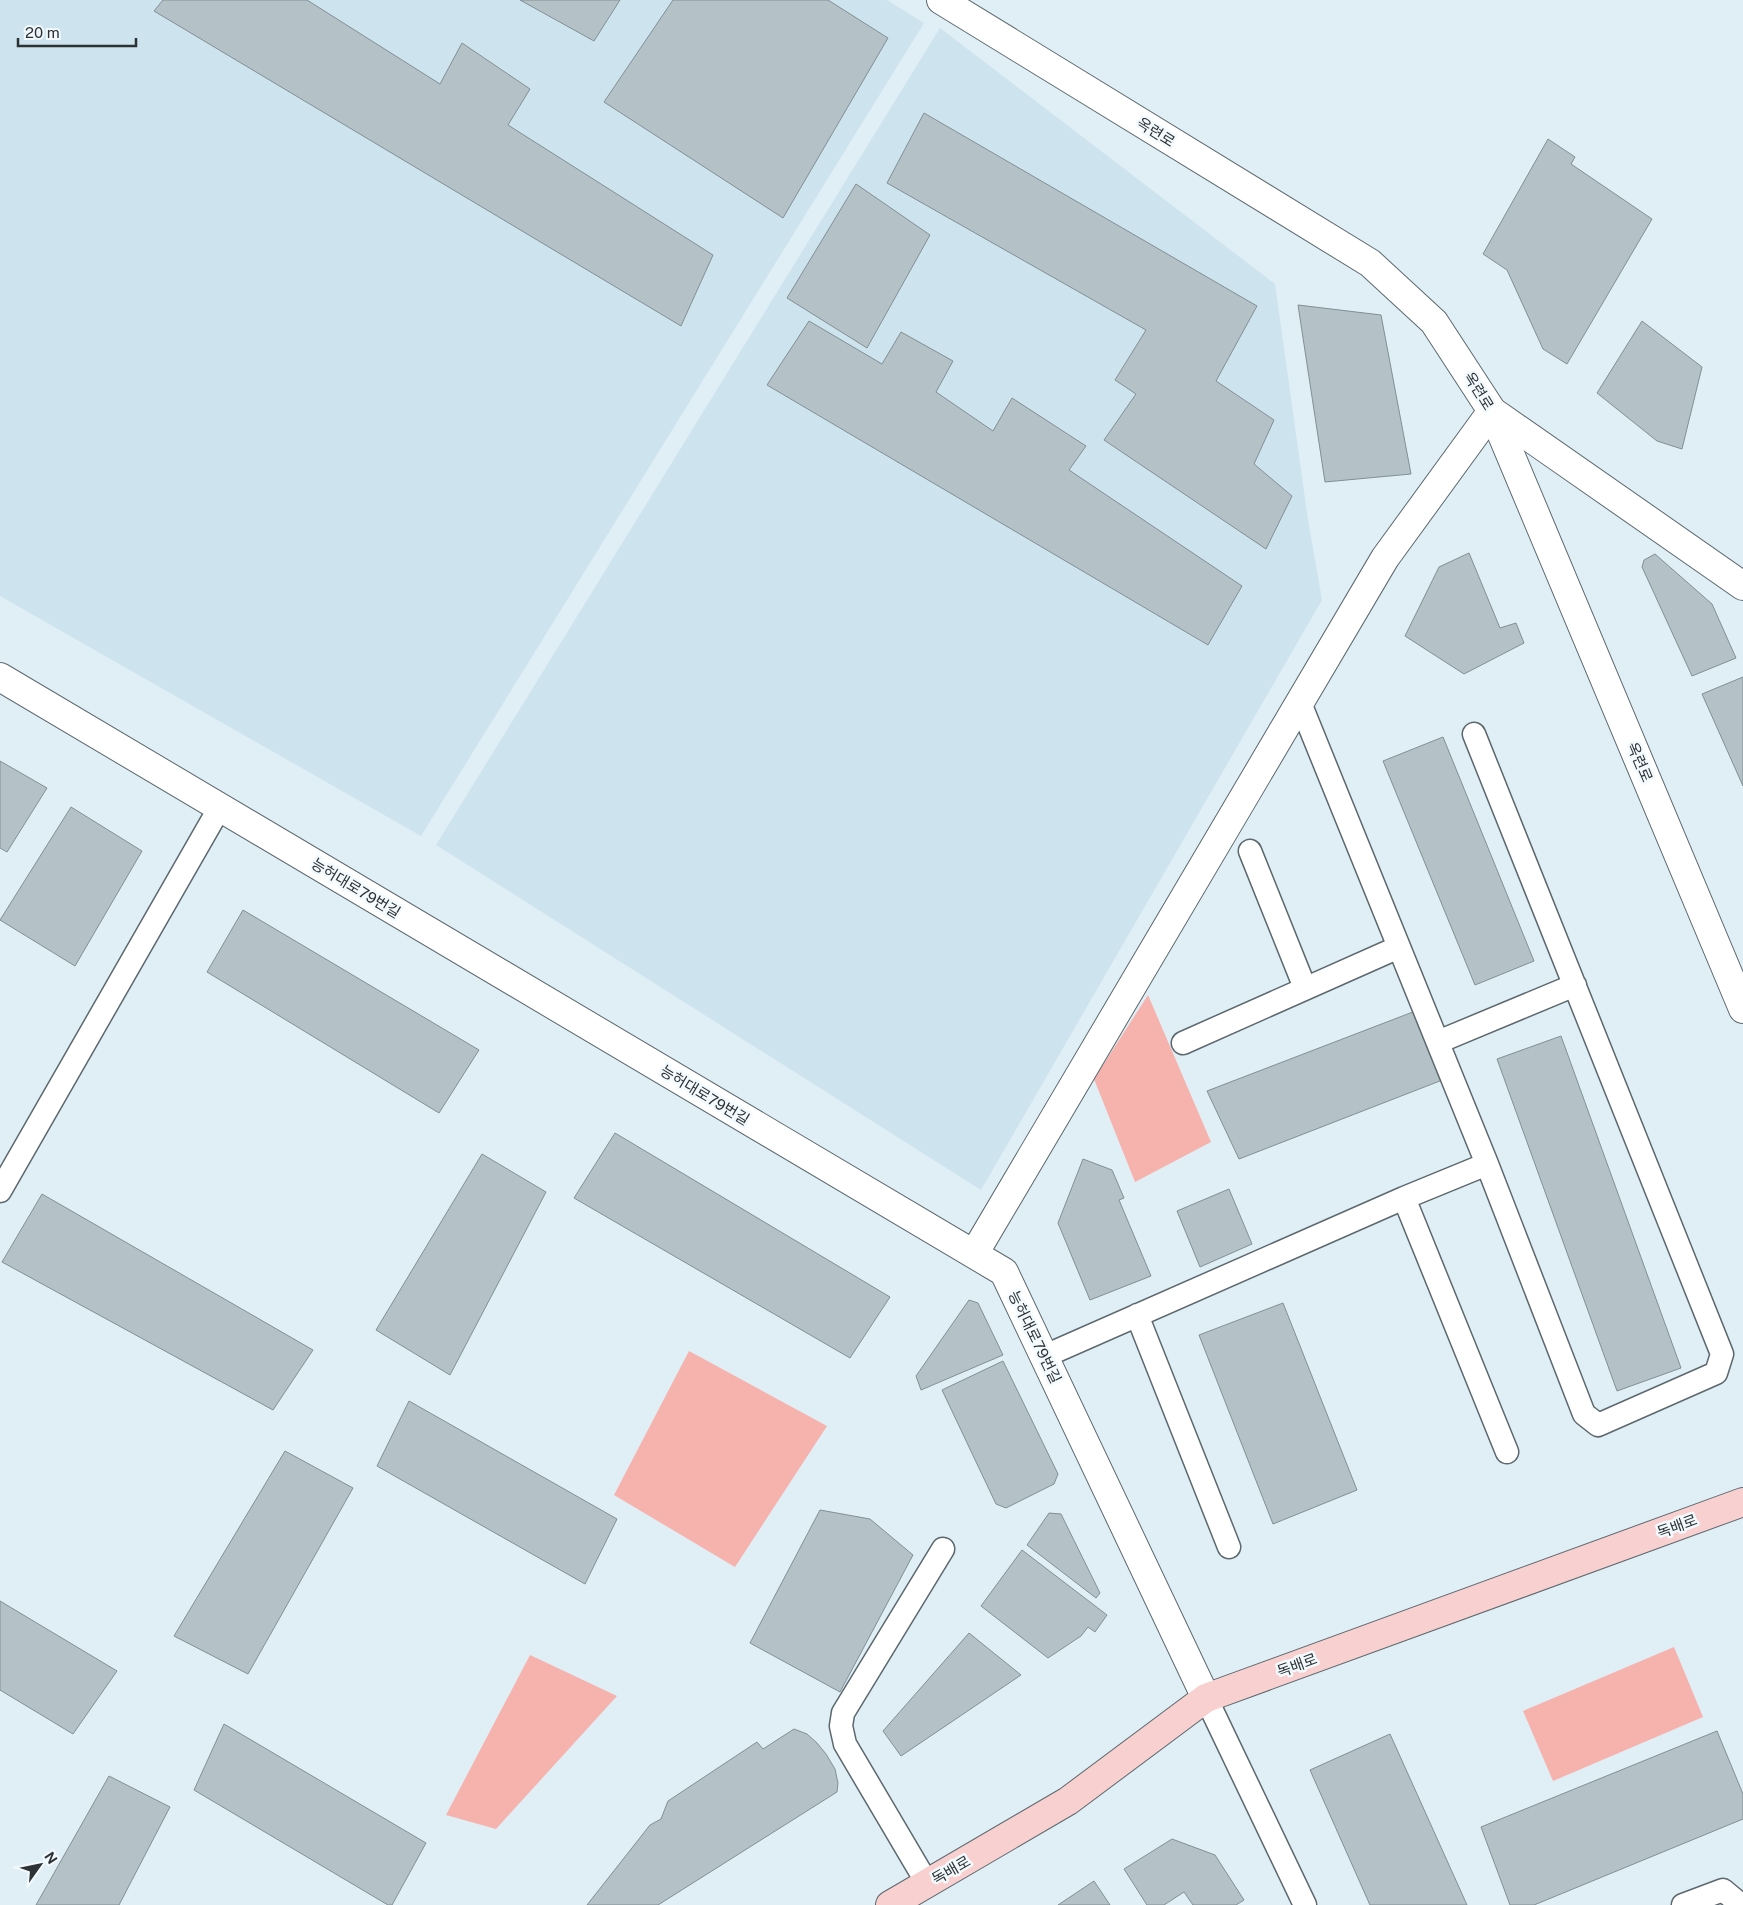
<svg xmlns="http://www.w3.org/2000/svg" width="1743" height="1905" viewBox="0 0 1743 1905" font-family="'Public Sans','Noto Sans KR',sans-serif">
<rect width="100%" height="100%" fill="#e0eef5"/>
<path fill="#cde4ee" d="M0,0H887L924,23L421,836L0,596Z
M940,28L1275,284L1308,520L1322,600L981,1190L436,845Z"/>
<path fill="#f6b2ad" d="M1148,995L1211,1142L1135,1182L1094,1079Z
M689,1351L827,1426L735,1567L614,1495Z
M1674,1647L1703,1717L1553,1781L1523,1711Z
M530,1655L617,1696L496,1829L446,1815Z"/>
<path fill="#b4c2c8" stroke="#828f95" d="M163,0H307L440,84L462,43L530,89L508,125L713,255L681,326L154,11Z
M520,0H620L594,41Z
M673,0H828L888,38L783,218L604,102Z
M924,113L1257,306L1216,381L1274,420L1254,464L1292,496L1266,549L1104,440L1136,394L1115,380L1146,330L887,183Z
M1548,139L1575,157L1571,164L1652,219L1567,364L1543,349L1507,270L1483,254Z
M856,184L930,235L867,348L787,298Z
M1298,305L1381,315L1411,474L1325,482Z
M809,321L882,364L901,332L953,361L936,392L993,431L1012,398L1086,446L1069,470L1242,586L1208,645L767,385Z
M1642,321L1702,367L1682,449L1657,441L1597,393Z
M1469,553L1500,628L1516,623L1524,643L1464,674L1405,636L1439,567Z
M1655,554L1712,604L1736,658L1692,676L1642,567L1644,560Z
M1743,677V786L1702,694Z
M1443,737L1534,961L1475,985L1383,761Z
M0,761L47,788L7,852L0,848Z
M71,807L142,851L75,966L0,920Z
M243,910L479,1050L439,1113L207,972Z
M1418,1010L1445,1079L1239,1159L1207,1091Z
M1561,1036L1681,1368L1617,1391L1497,1059Z
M615,1133L890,1297L850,1358L574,1198Z
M482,1154L546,1192L450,1375L376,1330Z
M1083,1159L1112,1170L1124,1198L1119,1200L1151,1276L1090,1300L1058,1223Z
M1229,1189L1252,1244L1200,1267L1177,1211Z
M42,1194L313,1350L273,1410L2,1262Z
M969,1300L978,1303L1003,1355L921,1390L916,1376Z
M1283,1303L1357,1490L1273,1524L1199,1335Z
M1003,1361L1058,1474L1054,1484L1006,1508L996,1504L942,1390Z
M409,1401L617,1519L585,1584L377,1466Z
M285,1451L353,1488L248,1674L174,1636Z
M820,1510L870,1519L913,1555L840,1692L750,1643Z
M1049,1513L1061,1514L1100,1593L1096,1598L1027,1545Z
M1022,1550L1107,1615L1095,1632L1088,1627L1081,1636L1048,1658L981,1606Z
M0,1601L117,1671L73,1734L0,1690Z
M969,1633L1021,1675L901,1756L883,1731Z
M224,1724L426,1843L392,1905H388L194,1790Z
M794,1729L807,1734L817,1743L826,1754L835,1769L838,1783L837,1792L658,1905H587L650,1825L661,1819L668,1801L757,1742L763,1749Z
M1717,1731L1743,1794V1819L1534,1905H1510L1481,1827Z
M1390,1734L1467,1905H1370L1310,1770Z
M109,1776L170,1807L119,1905H36Z
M1172,1839L1215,1855L1244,1900L1236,1905H1193L1184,1892L1164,1905H1147L1124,1869Z
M1094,1881L1110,1905H1058Z"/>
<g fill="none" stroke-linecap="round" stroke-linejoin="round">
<g stroke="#5c686e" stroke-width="25">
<path id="service" d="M1300,703L1487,1164L1584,1414L1598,1425L1716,1373L1722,1354L1474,734
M1250,851L1305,988
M1438,1042L1575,985
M1183,1043L1399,947
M0,1191L220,807
M1404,1198L1507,1452
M1137,1315L1229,1547
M1045,1356L1404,1198L1487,1164
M1206,1698L1305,1905
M927,1883L845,1744L841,1726L843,1713L943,1549
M1683,1905L1723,1890L1741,1905"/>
</g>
<g stroke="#5c686e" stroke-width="30">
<path id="minor" d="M0,677L1004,1272L1206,1698
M974,1254L1385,558L1492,411L1743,586"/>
</g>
<g stroke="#5c686e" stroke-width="30">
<path id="tertiary" d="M941,0L1370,263L1434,322L1492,411L1743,1009"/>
</g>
<g stroke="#5c686e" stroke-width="30">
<path id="secondary" d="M890,1905L1068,1801L1206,1698L1743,1502"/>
</g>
<use href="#service" stroke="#fff" stroke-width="22"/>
<use href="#minor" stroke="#fff" stroke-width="28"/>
<use href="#tertiary" stroke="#fff" stroke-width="28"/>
<use href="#secondary" stroke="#f8d0cf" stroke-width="28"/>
</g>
<g text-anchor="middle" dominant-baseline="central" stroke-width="5" stroke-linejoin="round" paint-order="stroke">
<g font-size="15" fill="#2d3235" stroke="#f2fafe">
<text transform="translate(1156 132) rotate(32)">옥련로</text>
<text transform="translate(1479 391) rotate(58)">옥련로</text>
<text transform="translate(1640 762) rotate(67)">옥련로</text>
<text transform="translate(356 888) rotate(31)">능허대로79번길</text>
<text transform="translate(705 1095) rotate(31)">능허대로79번길</text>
<text transform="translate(1035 1337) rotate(64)">능허대로79번길</text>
<text transform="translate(1677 1526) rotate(-20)">독배로</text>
<text transform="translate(1297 1665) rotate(-20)">독배로</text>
<text transform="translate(951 1870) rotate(-30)">독배로</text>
</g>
</g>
<g transform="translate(40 1865) rotate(57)" stroke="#f2fafe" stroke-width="4" paint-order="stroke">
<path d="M0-4L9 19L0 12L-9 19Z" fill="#2d3235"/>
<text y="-8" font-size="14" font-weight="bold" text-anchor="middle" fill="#2d3235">N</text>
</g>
<path d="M18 38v8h118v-8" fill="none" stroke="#2d3235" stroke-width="2.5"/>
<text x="25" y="38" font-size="15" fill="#2d3235" stroke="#f2fafe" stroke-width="4" paint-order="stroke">20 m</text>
</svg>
